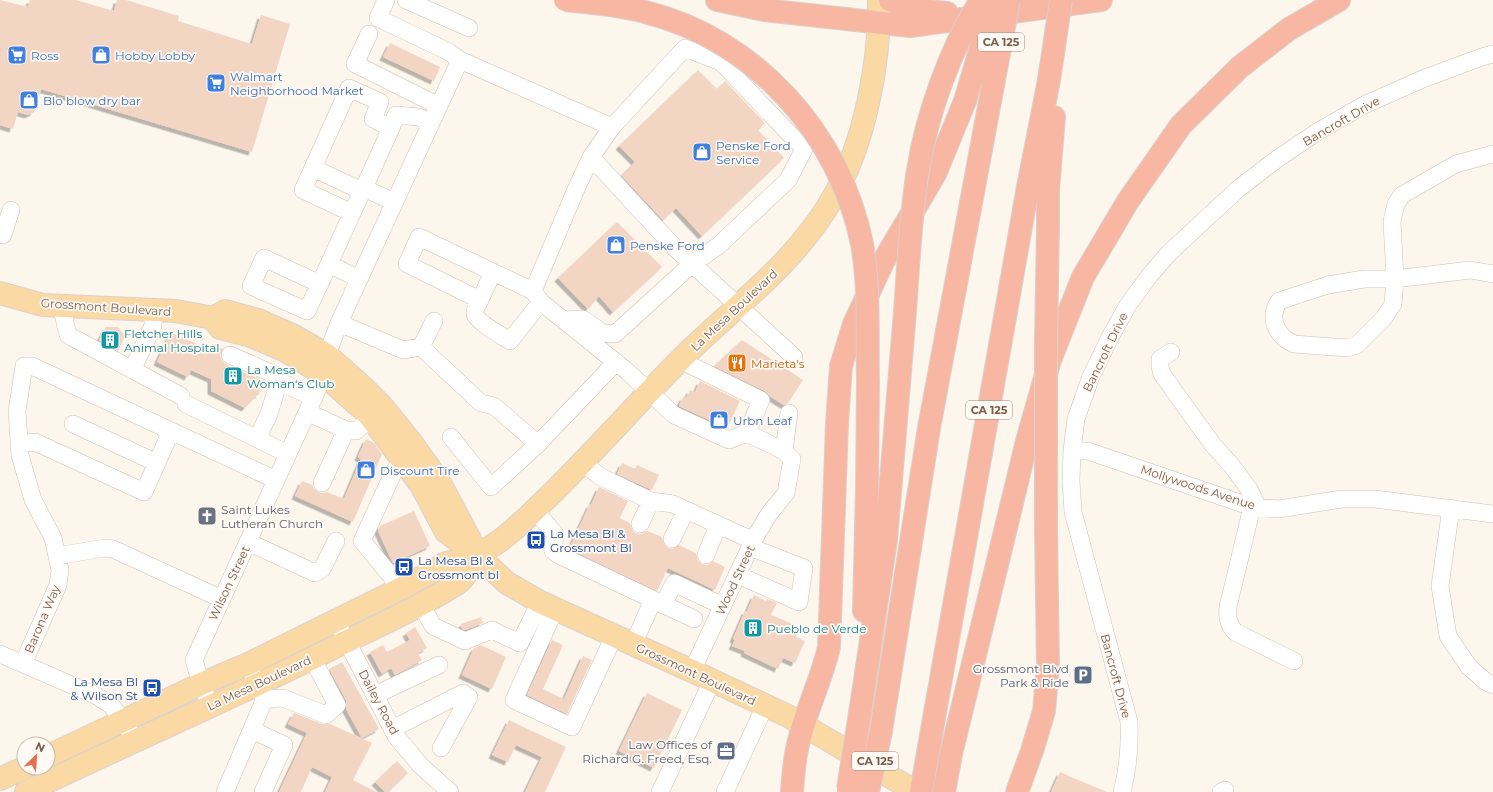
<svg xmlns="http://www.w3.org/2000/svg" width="1493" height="792" viewBox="0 0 1493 792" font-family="Montserrat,sans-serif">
<defs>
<filter id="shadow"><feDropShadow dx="-3.5" dy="3.5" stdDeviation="0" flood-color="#0004"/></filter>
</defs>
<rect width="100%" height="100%" fill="#fdf6ec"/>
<path fill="#f3d5c3" filter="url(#shadow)" d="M0,0L28,7L30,0H76L114,11L117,0H126L179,16L178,21L252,44L261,15L290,24L252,152L41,89L34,112L28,115L18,112L13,129L0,125Z
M390,43L440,67L434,81L383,57Z
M698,70L717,89L725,81L765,123L758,130L784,158L702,236L676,208L663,220L621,175L635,162L619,146Z
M617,222L662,267L613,312L599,296L588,309L558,278Z
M106,327H118L125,336L118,351L99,340Z
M171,332L210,350V348L212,349L214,345L223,349L220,356L222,361L226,364L261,380L259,395H257L245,408L211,391V379L191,370L188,377L157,362Z
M742,340L803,380L788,403L784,405L771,397L765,391L714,366Z
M700,381L740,401L727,428L679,406L683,397L686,398L690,390L695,392Z
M366,439L374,443L382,454L353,522L295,496L302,481L312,485L314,489L318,492L323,493L327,492L344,499L361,459L358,457Z
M622,463L635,469L637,465L659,475L652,490L617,474Z
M599,487L628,501L620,518L630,523L632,529L635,533L641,534L647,531L662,537L664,544L668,548L673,549L679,545L696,553L698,561L702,564L708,565L713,561L725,567L715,590L668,568L657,591L569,549L590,504L591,505Z
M414,511L430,546L393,563L378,531L380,526Z
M754,595L766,601L767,599L777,603L771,615L800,627L796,637L805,641L795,663L783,658L778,669L744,653L745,651L732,646L735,640L733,639L745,611H747Z
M481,617L483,623L465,630L462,629L461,624Z
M415,627L427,648L418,653L422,660L395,675L391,668L382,674L370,652L383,645L387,652L410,640L406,633Z
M552,640L563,645L543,689L564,699L583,656L592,660L567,714L527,695Z
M481,645L506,657L492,689L462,675L474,648Z
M342,662L379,729L362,738L346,709V700L329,669Z
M647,693L682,710L654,768L619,751Z
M294,713L322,724H330L372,743L353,780L376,792H325L332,777L312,767L301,792H279L307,733L288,724Z
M509,720L566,747L545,792H525L542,757L516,745L508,762L492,755Z
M397,761L408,773L388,792H385L375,782Z
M1060,772L1071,777L1107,792H1051Z"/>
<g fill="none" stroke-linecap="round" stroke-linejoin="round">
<g stroke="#d1beb0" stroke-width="18">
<path id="minor" d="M386,0L378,18L449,52L460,60L612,127
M406,0L469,28
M369,34L355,64L439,106
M391,128L396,115L419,117L431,123
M1493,154L1456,164L1402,195L1396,204L1392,221L1395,279L1393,304L1384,318L1357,345L1347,348L1294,344C1276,336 1268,318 1279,301L1328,285L1364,279H1395L1470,270L1493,274
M313,168L362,191
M352,213L303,190L349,88L380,102L373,119L391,128L364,188
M3,235L11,210
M493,272L480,300L407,264L419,237L533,291L541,302L628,372L674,415L729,440L747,433L761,400L680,360
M359,279L329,264L359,198L364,188L394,202
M320,284L264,258L251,286L307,311L329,264
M533,291L577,187L591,157L675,248L794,357
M480,300C478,304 474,310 475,314C477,322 502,336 510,341L541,302
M61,306L68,335L181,396
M564,320L583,319L603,333L615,334L692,264L718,246L788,180L804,149L721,62L685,48L612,127L591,157
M339,323L403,350L421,347L481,403L494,406L538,444L616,362
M421,347L434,321
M1171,352L1160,359V367L1162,374L1213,445L1232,466L1249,489L1258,507
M230,355L280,377L269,414L257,439
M132,370L153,326V310
M279,381L314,398
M186,404L288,454
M307,412L346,430L356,431L371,418
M73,424L157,463
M747,433L784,451L789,413
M451,437L491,487L538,444
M19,444L35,442L144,492L171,431
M1072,450L1088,451L1252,507L1279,509L1342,499H1375L1493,514
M583,462L599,476L651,501L640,524
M322,483L346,430
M651,501L673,504L745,537L753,542
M1252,507L1228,607C1227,617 1228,624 1235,632L1294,661
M1451,508L1440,586L1448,636L1469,667L1486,682L1493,685
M535,510L555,534C556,540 552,545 553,551L557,554L694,619
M672,539L686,510
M248,542L315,573L322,569L336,541
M706,555L718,525
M57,556L104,548L113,549L222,599
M738,575L799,602L804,568L750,547
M399,589L391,576L362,541L394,471L403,461
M421,604L433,626L465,641L492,630L520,643L540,602
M663,605L674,583L723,606
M555,609L514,700L572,727L614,636
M341,630L396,736L420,765L450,792
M633,645L653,600
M0,654L97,696L112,706L136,740
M23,664L58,585L60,570L53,538L33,500L20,455L17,411L24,366H32L276,480
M692,671L754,539L769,514L786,493L792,459L784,451
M375,695L439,665
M264,699L283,698L326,715L337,705L312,658
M210,705L201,684L194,660L324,375L327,355L339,323L460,60
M392,729L463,693L469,697L441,748
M252,730L284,745L263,792
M225,792L263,703V692L252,673
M660,792L712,681
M725,792L765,706
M1122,792C1128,769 1130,746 1129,722L1073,512L1071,481L1072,450L1076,419L1090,379L1109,339L1128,305L1150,275L1169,253L1238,189L1277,159L1317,132L1364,105L1425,78L1482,57L1493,54
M1221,792L1225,790"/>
</g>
<g stroke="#dad1cd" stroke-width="24">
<path id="major" d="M0,293L43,305L176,311L213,318L225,311L258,320L294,336L327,355L365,389L382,406L411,442L439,481L476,551
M213,318L220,328L251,336L286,351L324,375L369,415L386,438L421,485L446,532L478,556L507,583L540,602L692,671L788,716L916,792
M48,756L201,684L248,664L410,584L446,563L478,556
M0,779L24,768
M26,792C126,744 228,700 327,651C371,629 417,609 458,583C468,576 471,562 480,554C487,549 494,545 501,540C515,529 529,516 542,503C591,456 635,405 683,357C736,305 797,262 834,196C865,142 880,62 879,0"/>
</g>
<g stroke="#dad1cd" stroke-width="24">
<path id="highway" d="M717,0L764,10L910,26L1101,0
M890,0L920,10L947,13
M1048,226V190L1054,117
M864,611L867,488L868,383
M862,700L886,540L903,336
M881,731L929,428L993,85
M792,792C793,778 794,763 797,749C804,714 821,682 829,647L837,423L841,366L854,324L883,262L935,174L965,101
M921,792L1028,187L1049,80
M944,792L951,754L1027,441L1050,360L1083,277L1128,201L1181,125L1240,67L1289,29L1339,0
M1017,792L1032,751L1044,711L1048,666L1046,527"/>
</g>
<use href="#minor" stroke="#fff" stroke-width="17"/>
<use href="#major" stroke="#fbd9a5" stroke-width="22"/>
<use href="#highway" stroke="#f7b7a3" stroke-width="22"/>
<g stroke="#dad1cd" stroke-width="24" stroke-linecap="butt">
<path id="highway-bridge" d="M565,0C592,3 619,5 645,12C755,39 840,134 862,244C870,289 867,337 868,383
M1049,80L1061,0
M993,85L1009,0
M965,101L995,0
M903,336C908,281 909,224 918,170C927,114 951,47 981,0
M1046,527V342L1048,226
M848,789L862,700
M868,792L881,731"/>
</g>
<use href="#highway-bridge" stroke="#f7b7a3" stroke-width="22"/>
</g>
<defs>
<g id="supermarket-square" transform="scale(1)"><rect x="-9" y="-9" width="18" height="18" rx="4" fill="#3f7fe0" stroke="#fffaf3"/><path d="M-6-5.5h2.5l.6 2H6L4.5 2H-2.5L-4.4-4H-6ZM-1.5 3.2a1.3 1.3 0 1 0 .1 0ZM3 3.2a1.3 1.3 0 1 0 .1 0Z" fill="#fff"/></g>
<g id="shop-square" transform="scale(1)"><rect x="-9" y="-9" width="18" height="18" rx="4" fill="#3f7fe0" stroke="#fffaf3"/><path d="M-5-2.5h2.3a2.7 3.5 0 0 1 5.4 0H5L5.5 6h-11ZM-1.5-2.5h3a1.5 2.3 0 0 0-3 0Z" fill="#fff"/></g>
<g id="building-square" transform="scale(1)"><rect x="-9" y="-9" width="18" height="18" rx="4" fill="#0f9aa8" stroke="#fffaf3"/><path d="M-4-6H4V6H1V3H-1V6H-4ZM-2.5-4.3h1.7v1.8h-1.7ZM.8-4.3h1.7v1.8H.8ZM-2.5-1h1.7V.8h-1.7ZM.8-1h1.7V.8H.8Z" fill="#fff"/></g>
<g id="restaurant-square" transform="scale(1)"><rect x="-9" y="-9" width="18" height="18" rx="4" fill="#e8710a" stroke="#fffaf3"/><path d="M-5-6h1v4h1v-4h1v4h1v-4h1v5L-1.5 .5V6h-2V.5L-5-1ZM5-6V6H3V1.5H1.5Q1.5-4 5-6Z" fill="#fff"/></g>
<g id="church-square" transform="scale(1)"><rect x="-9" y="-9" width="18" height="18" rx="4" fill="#6b7280" stroke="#fffaf3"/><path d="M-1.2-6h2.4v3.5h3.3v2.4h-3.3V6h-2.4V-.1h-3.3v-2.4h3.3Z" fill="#fff"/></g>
<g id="bus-square" transform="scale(1)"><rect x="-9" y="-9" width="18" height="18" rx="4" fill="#1a4fb4" stroke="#fffaf3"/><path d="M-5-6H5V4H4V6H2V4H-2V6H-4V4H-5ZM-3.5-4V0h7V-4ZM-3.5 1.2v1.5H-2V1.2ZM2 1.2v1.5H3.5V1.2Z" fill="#fff"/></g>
<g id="parking-square" transform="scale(1)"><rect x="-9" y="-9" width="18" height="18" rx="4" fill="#5c6f8a" stroke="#fffaf3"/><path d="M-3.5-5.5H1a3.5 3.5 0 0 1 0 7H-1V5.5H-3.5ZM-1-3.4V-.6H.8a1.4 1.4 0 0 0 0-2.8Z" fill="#fff"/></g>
<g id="office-square" transform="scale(1)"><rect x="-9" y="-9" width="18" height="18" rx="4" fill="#5c6f8a" stroke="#fffaf3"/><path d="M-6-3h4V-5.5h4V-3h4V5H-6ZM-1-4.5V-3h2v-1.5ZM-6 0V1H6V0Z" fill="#fff"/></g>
</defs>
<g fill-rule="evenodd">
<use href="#supermarket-square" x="17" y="55"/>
<use href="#shop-square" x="101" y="55"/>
<use href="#supermarket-square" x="216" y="83"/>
<use href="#shop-square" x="29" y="100"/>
<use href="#shop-square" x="702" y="152"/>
<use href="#shop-square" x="616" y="245"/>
<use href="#building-square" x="110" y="340"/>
<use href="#restaurant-square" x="737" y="363"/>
<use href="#building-square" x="233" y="376"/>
<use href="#shop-square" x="719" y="420"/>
<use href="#shop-square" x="366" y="470"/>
<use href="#church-square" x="207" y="516"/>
<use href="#bus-square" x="536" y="540"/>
<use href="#bus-square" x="404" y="567"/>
<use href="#building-square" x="753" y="628"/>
<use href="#parking-square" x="1083" y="675"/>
<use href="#bus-square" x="152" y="688"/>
<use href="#office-square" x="726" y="751"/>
</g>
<g text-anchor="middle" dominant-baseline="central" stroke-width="3.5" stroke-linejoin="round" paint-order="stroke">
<g fill="#fffaf3" stroke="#a28b7f" stroke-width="1">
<rect x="978" y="33" width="46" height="18" rx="3"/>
<rect x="966" y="401" width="46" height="18" rx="3"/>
<rect x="852" y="752" width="46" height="18" rx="3"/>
</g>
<g font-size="11" font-weight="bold" fill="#7a5c4d">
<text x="1001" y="42">CA 125</text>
<text x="989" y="410">CA 125</text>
<text x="875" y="761">CA 125</text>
</g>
<g font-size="12" fill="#366cbe" stroke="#fffaf3" text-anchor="start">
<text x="31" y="55">Ross</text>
<text x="115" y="55">Hobby Lobby</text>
<text x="230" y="76">Walmart<tspan x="230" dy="14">Neighborhood Market</tspan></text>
<text x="43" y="100">Blo blow dry bar</text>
<text x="716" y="145">Penske Ford<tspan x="716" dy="14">Service</tspan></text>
<text x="630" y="245">Penske Ford</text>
<text x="733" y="420">Urbn Leaf</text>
<text x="380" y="470">Discount Tire</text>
</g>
<g font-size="12" fill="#7a5c4d" stroke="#fffaf3">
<text transform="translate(1341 121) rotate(-30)">Bancroft Drive</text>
<text transform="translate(106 307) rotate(4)">Grossmont Boulevard</text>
<text transform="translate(734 310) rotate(-43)">La Mesa Boulevard</text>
<text transform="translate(1105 352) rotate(-64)">Bancroft Drive</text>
<text transform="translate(1198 487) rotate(18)">Mollywoods Avenue</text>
<text transform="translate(735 580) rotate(-65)">Wood Street</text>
<text transform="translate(229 583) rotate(-65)">Wilson Street</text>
<text transform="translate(42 619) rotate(-67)">Barona Way</text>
<text transform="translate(696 674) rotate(25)">Grossmont Boulevard</text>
<text transform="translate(1116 676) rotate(75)">Bancroft Drive</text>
<text transform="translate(259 683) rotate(-25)">La Mesa Boulevard</text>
<text transform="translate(379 702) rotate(62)">Dailey Road</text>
</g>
<g font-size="12" fill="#0d838f" stroke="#fffaf3" text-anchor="start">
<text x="124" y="333">Fletcher Hills<tspan x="124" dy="14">Animal Hospital</tspan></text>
<text x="247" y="369">La Mesa<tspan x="247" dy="14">Woman's Club</tspan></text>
<text x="767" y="628">Pueblo de Verde</text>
</g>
<g font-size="12" fill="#c56008" stroke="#fffaf3" text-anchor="start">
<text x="751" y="363">Marieta's</text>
</g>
<g font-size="12" fill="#5b616d" stroke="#fffaf3" text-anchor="start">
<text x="221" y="509">Saint Lukes<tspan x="221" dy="14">Lutheran Church</tspan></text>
</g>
<g font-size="12" fill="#164399" stroke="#fffaf3" text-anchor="start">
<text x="550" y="533">La Mesa Bl &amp;<tspan x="550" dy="14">Grossmont Bl</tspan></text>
<text x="418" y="560">La Mesa Bl &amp;<tspan x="418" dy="14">Grossmont bl</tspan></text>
<text x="138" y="681" text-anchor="end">La Mesa Bl<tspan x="138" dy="14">&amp; Wilson St</tspan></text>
</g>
<g font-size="12" fill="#4e5e75" stroke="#fffaf3" text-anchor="end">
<text x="1069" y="668">Grossmont Blvd<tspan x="1069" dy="14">Park &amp; Ride</tspan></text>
<text x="712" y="744">Law Offices of<tspan x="712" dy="14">Richard G. Freed, Esq.</tspan></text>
</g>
</g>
<g transform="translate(36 756) rotate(25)"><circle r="19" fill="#fffaf3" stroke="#cabbb1"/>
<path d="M0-3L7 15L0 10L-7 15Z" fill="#e76f51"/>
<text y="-6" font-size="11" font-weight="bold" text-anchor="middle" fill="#7a5c4d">N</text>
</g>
</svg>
